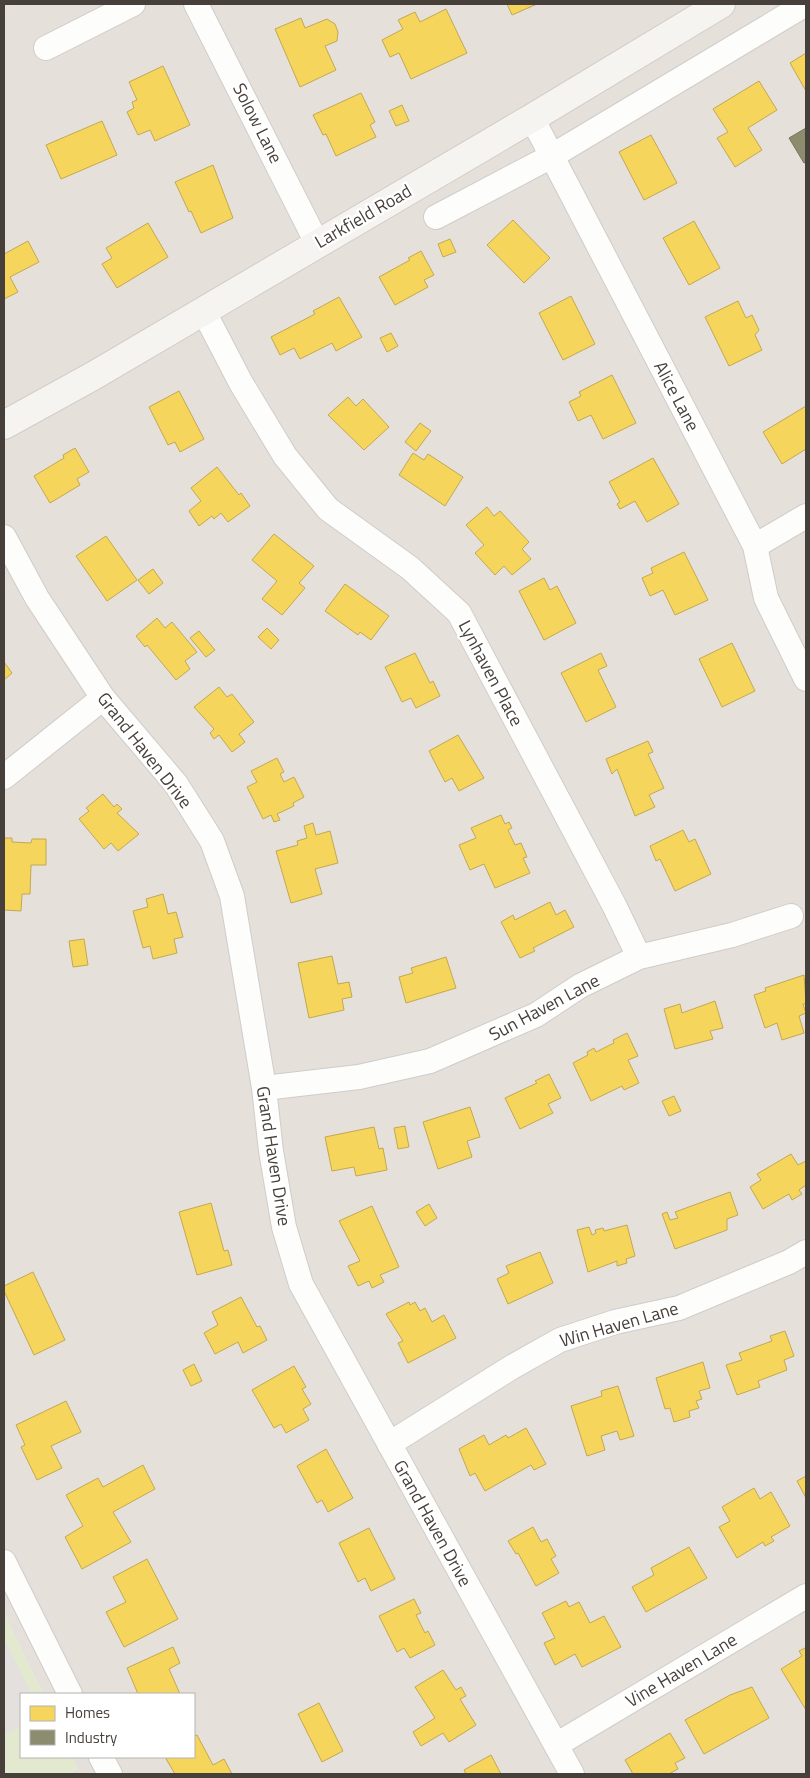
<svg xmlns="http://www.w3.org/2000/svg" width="810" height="1778" viewBox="0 0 810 1778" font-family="'Titillium Web',sans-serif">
<rect width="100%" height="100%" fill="#f1efec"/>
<path fill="#e5e0da" d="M4,4H806V1774H67L78,1769L72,1757H194V1694H43L4,1613Z"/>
<path fill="#e3e9ce" d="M4,1613L43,1694H21V1757H72L78,1769L67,1774H4Z"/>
<path fill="#e3e0dd" d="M4,1639L32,1694H21V1726L4,1735Z"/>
<path fill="#f6d55c" stroke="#c2a852" d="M507,4H537L512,15Z
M446,9L467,53L411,79L399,53L390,57L382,40L403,29L398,20L415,12L420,22Z
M301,18L305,28L327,19L335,24L338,32L337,41L325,46L336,70L300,87L275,29Z
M806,53V91L790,63Z
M163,66L190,125L155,141L150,130L138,135L127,112L134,108L132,102L137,100L129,82Z
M759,81L777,110L748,128L762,150L735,167L717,138L728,132L713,109Z
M361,93L375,122L370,125L376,137L336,156L326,134L323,135L313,115Z
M402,105L409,121L396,126L389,111Z
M102,121L117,155L61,179L46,145Z
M651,135L677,183L644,200L619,152Z
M213,165L233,218L201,233L191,211L189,212L175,182Z
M513,220L550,258L524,283L487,245Z
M694,221L720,268L689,285L663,238Z
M148,223L168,257L117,288L102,264L112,258L106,248Z
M450,239L456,252L443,257L438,244Z
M28,241L39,262L10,277L18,292L4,299V254Z
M421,251L434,275L424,280L428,287L395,305L379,277L410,260L408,258Z
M571,296L595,344L563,360L539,313Z
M339,297L362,337L336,351L332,343L300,359L294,348L280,355L271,337L315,314L313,311Z
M738,301L746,318L752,315L759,330L755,335L762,350L729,366L705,317Z
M391,333L398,346L387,352L380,338Z
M612,375L636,423L603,439L591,415L578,421L569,402L581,396L579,392Z
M179,391L204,439L180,452L175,442L168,445L149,407Z
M348,397L356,406L363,399L389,427L364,450L328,415Z
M806,406V449L782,464L763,432Z
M420,423L431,431L416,451L405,442Z
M75,448L89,472L77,479L80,485L50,503L34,476L64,458L63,455Z
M413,453L424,460L428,454L463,477L445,506L399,475Z
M653,458L679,504L647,522L635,501L620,509L617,504L620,502L609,482Z
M217,467L239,495L241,493L250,506L228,522L221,513L214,519L212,516L199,526L189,511L201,501L191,488Z
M487,507L494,516L500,511L529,542L522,549L531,559L512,575L504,566L495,575L475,553L484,545L466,525Z
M274,534L314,566L299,583L305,588L282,615L262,599L277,581L252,560Z
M106,536L137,580L107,601L76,556Z
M684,552L708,600L675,615L663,590L650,596L642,578L653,573L651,568Z
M153,569L163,583L149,594L138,580Z
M544,578L550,590L557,586L576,623L544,640L519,591Z
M345,584L389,616L371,640L360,632L358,635L325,611Z
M157,618L165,628L172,622L197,652L185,661L190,669L176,680L147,645L145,647L136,636Z
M267,628L279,640L271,649L258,637Z
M199,631L215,650L206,657L190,638Z
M732,643L755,691L722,707L699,659Z
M415,653L430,683L433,681L440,696L416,708L411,698L402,702L385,667Z
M601,653L607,666L598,670L616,707L586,722L561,673Z
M4,662L12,673L4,680Z
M219,687L227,697L232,694L254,722L239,734L245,742L232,752L219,735L214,739L210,733L214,729L194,707Z
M458,735L484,778L459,791L452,778L445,782L429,751Z
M648,741L653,752L648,754L664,788L649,795L655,807L635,816L617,769L612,774L606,759Z
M277,758L284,772L280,774L284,782L294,777L304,797L293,803L294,806L277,814L280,820L274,822L271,815L263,819L247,787L257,782L251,771Z
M103,794L114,807L117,804L122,809L117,813L139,834L118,851L111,843L104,849L79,819L89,811L86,808Z
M501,815L505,824L509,822L512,828L508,830L515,845L521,843L527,857L523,858L530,873L495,888L484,864L470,870L459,845L476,838L471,828Z
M313,823L316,835L330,831L338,863L315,869L322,894L291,903L276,851L298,845L297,841L307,838L304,826Z
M683,830L689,842L695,839L711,874L675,891L660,859L656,861L650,846Z
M4,838H12V842L31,843L32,839H46V865H31L30,894H22L21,911L4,910Z
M163,894L168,914L176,912L183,937L174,939L177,953L153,959L150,946L143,948L133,911L148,907L146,899Z
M550,902L556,915L565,910L574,927L533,948L535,951L520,958L501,922L513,915L515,920Z
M84,939L88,965L73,967L69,941Z
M332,956L338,984L349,982L352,997L342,999L344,1010L309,1018L298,963Z
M446,957L456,988L406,1003L399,977L413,973L411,968Z
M804,975L806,1004H803L806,1013L799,1016L804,1033L782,1040L777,1023L765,1028L754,995L766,991L765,988Z
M715,1001L723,1028L710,1031L713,1039L675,1049L664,1009L680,1004L682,1013Z
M627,1033L638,1056L628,1060L639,1083L624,1090L622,1086L591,1101L573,1063L588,1055L587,1052L594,1048L596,1052L614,1043L613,1040Z
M549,1074L561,1098L548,1104L553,1113L520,1129L505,1098L537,1083L535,1081Z
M674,1096L681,1111L669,1116L662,1101Z
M470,1107L480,1137L467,1141L472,1157L438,1169L423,1122Z
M405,1126L409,1147L398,1149L394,1128Z
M374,1127L379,1149L383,1148L387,1170L356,1176L354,1167L332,1171L325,1137Z
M791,1154L798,1165L806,1161V1185L799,1190L802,1194L792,1200L789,1194L763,1209L750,1187L761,1180L757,1174Z
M730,1192L738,1215L727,1219V1230L675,1249L662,1214L667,1212L670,1220L678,1218L675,1212Z
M211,1203L224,1251L228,1250L232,1265L197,1275L179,1212Z
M429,1204L437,1218L425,1226L416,1212Z
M372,1206L399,1267L380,1275L384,1282L372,1288L369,1281L358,1286L348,1266L360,1261L339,1221Z
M627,1225L635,1256L626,1259L627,1263L617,1266V1261L588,1272L577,1230L589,1227L592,1235L596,1233L595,1230L603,1228L604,1231Z
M540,1252L553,1283L508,1304L497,1279L509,1273L506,1266Z
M33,1272L65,1340L34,1355L4,1291V1286Z
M241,1297L257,1327L260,1326L267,1340L243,1353L238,1342L215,1354L204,1333L218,1325L212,1312Z
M409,1302L410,1305L415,1302L420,1311L425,1308L432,1322L444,1315L456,1338L408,1363L398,1343L403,1341L386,1314Z
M785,1331L794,1356L784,1360L787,1370L758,1381L760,1387L737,1395L726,1365L742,1360L739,1353L772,1341L770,1336Z
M703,1362L710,1388L699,1391L702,1399L696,1401L699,1408L689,1411L690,1417L674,1422L670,1408L665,1409L656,1378Z
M194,1364L202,1381L191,1386L183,1370Z
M294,1366L306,1387L302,1389L311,1404L303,1409L309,1420L286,1433L281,1424L274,1428L252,1390Z
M618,1386L634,1436L620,1440L617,1431L601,1436L605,1450L587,1456L571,1406L602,1396L601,1391Z
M66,1401L81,1432L51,1446L62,1468L37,1480L21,1447L25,1445L16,1425Z
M526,1428L546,1464L534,1470L531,1465L485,1491L475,1473L470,1476L459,1449L484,1435L489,1445L506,1435L508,1438Z
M326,1449L353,1498L328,1512L322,1500L317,1503L297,1466Z
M143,1465L155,1489L113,1512L131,1542L82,1569L65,1537L83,1526L66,1495L98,1478L103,1487Z
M806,1476V1498L797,1481Z
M754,1488L760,1499L771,1492L790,1526L771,1537L774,1541L765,1546L763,1542L737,1558L719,1527L730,1521L722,1507Z
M533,1527L541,1542L547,1539L556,1556L551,1559L559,1573L536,1586L518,1553L516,1554L508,1541Z
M369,1528L395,1579L371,1591L365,1578L358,1582L339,1543Z
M689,1547L707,1578L646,1612L632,1587L654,1575L651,1568Z
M147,1559L178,1619L124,1647L106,1612L126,1602L113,1577Z
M414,1599L421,1613L416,1615L425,1633L428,1631L435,1645L410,1658L404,1648L397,1652L379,1616Z
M566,1601L569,1607L579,1602L590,1623L604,1616L621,1647L582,1667L575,1654L555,1665L544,1643L555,1638L542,1613Z
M173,1647L180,1663L169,1669L180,1694H138L127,1668Z
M805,1648L806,1650V1710L781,1669L802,1656L799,1651Z
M443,1670L456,1690L461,1687L466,1696L460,1699L476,1725L449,1742L443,1733L421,1746L413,1732L435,1718L415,1687Z
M752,1687L769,1718L704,1754L685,1720L730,1695Z
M319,1703L343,1751L322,1762L298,1714Z
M670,1733L685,1758L675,1763L678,1769L669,1774H633L625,1760Z
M197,1735L213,1765L224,1759L232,1774H175L165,1757H194V1736Z
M491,1755L501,1774H466L464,1770Z"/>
<path fill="#8c8c6e" stroke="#77755e" d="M806,128V162L804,163L789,138Z"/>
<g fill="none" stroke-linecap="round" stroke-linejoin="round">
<g stroke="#cfccca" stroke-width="26">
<path id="minor" d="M196,4L317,243
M46,48L133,4
M532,118L755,546L766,598L806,679
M436,217L552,156L806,4
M203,310L241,383L285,456L328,509L410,568L459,613L614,905L639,957
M4,537L37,598L103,698L176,784L212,841L232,896L264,1088L271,1151L284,1227L301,1284L572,1774
M755,546L806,516
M4,777L103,698
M264,1088L359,1077L430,1061L536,1015L580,986L639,957L732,935L791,916
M389,1444L512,1367L560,1340L615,1322L679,1308L789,1262L806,1252
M4,1562L70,1694
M556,1745L806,1596
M101,1757L110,1774"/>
</g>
<g stroke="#d3cdc6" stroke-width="30">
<path id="secondary" d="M4,425L93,376L532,118L721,4"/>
</g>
<use href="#minor" stroke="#fdfdfc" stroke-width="24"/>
<use href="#secondary" stroke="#f6f4f0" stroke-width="28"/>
</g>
<g text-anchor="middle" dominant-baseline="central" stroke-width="5" stroke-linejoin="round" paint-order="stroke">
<g font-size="18" fill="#473f39" stroke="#fff">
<text transform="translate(258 123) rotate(63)">Solow Lane</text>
<text transform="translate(363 216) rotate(-30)">Larkfield Road</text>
<text transform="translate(677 396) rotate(62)">Alice Lane</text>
<text transform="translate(491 673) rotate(62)">Lynhaven Place</text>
<text transform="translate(145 750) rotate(52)">Grand Haven Drive</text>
<text transform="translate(544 1007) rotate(-28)">Sun Haven Lane</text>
<text transform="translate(274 1156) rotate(81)">Grand Haven Drive</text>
<text transform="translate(619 1324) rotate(-16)">Win Haven Lane</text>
<text transform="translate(433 1523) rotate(61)">Grand Haven Drive</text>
<text transform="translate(681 1670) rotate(-31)">Vine Haven Lane</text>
</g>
</g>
<rect width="810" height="1778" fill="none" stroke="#473f39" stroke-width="10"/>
<rect x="20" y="1693" width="175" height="65" fill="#ffffff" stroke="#b5b2b0"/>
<rect x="30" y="1706" width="25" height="15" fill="#f6d55c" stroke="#b5b2b0"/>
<text x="65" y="1718" font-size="15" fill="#473f39">Homes</text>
<rect x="30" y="1730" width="25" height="15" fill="#8c8c6e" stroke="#b5b2b0"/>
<text x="65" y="1743" font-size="15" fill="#473f39">Industry</text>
</svg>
